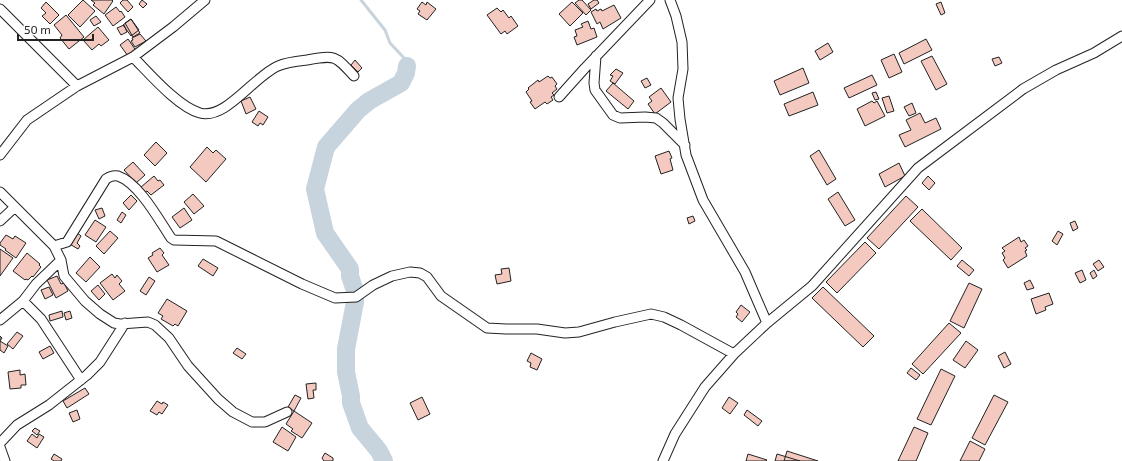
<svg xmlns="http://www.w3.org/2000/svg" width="1122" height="461" viewBox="0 0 1122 461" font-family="'Exo 2',sans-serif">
<rect width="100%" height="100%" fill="#fff"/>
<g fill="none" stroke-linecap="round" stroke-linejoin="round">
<path stroke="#c7d3dd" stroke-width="3" d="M361,0L385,30L390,43L405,59L407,66"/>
<path stroke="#c7d3dd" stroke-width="18" d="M384,461L379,451L360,428L351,403V396L346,372V349L355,302V291L350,276V269L325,233L315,189L326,147L358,110L369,101L401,83L406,73L407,66"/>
</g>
<path fill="#f3c9c0" stroke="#222" d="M83,0L95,11L80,27L68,15Z
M91,0H112L113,1L104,14L93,5L95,3Z
M123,0H127L133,7L128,12L120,3Z
M142,0L147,4L143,8L139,4Z
M579,0H582L591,10L586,15L575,3Z
M594,0H597L599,3L591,9L588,4Z
M46,2L59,15L50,24L42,16L46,13L41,8Z
M422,2L426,5L427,2L436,9L427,20L418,14L420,11L417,9Z
M572,2L583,13L570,26L559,14Z
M941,2L945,13L941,15L936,4Z
M614,5L621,18L603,29L600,22L597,24L591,12L596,9L597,11L601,9L602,11Z
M116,7L120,12L121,11L125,17L113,26L105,15Z
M497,8L501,12L503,10L509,18L511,16L518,26L507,34L505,31L501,34L487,15Z
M66,15L84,37L69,49L60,38L62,35L54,25Z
M96,16L101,22L94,26L90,20Z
M131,19L139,30L131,36L123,25Z
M131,19L140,33L133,37L125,23Z
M588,21L591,29L594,28L597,37L577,45L574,37L577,36L575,30L583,27L581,24Z
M124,25L127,32L121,35L117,28Z
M98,27L109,40L101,46L99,44L92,50L83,40Z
M140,34L146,41L135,47L131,41L133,40L132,38Z
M128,39L137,52L128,56L120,45Z
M926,39L932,50L904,64L899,53Z
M828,43L833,52L820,60L815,51Z
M894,54L902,72L889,78L881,60Z
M932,56L947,84L936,90L921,61Z
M999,57L1002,63L995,66L992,59Z
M355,60L362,68L358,72L351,65Z
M803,68L809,83L780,95L774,81Z
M616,69L623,73L615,84L610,81L613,76L610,75Z
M872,75L877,85L849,98L844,88Z
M548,76L550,78L552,77L557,84L555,86L557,89L552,93L554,95L551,97L553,100L547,104L545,102L535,109L530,102L532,101L526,92L529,89L528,88L538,80L539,82Z
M647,78L651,85L645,88L641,81Z
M613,83L634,101L628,109L606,91Z
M661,88L671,102L655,114L648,104L652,101L649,97Z
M813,92L818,105L789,116L784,104Z
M876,92L879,99L875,100L872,93Z
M889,96L894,111L887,113L882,98Z
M250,97L256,109L246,114L241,101Z
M872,101L874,103L877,101L885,116L865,126L857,109Z
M912,103L916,113L909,116L904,107Z
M259,111L268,117L263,125L260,123L258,126L252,122Z
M920,113L925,123L936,118L941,129L905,147L899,135L911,130L906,120Z
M156,142L167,153L155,166L144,155Z
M207,147L213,153L216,150L226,159L206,182L190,167Z
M819,150L836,179L827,185L810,156Z
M669,151L672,158L670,159L673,170L661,174L655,156Z
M133,162L145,175L136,183L124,170Z
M899,163L905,176L885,187L879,174Z
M154,176L158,181L160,180L164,185L151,195L147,191L145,192L141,187Z
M928,176L935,183L929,190L922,183Z
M838,192L855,220L845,226L828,199Z
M193,194L204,206L194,214L184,202Z
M131,195L137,201L129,210L123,203Z
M906,196L918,207L879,249L867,238Z
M102,208L105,216L99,219L95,210Z
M184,208L192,220L180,228L172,217Z
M922,209L962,248L951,260L910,221Z
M122,212L126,215L121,223L117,220Z
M693,216L695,221L689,224L687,218Z
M95,220L106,227L96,242L85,235Z
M1075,221L1078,228L1073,231L1070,223Z
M75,231L81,236L77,243L80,246L78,249L68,243Z
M110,231L118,238L104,254L96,246Z
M1058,231L1063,234L1057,245L1052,241Z
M6,235L13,239L15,236L26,243L16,258L5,250L6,249L0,245V243Z
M1019,237L1021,242L1024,240L1028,246L1025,248L1027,250L1025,251L1027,256L1008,268L1003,260L1005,258L1002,253L1005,251L1002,248Z
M865,242L876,253L837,293L826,282Z
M160,248L164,253L162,255L169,265L157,272L148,258L153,255L152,253Z
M0,249L13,258L0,276Z
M27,253L40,264L39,265L41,267L33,277L32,276L28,280L26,279L25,280L13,271Z
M90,257L100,267L86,282L76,273Z
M203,259L218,268L213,276L198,266Z
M962,260L974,270L969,276L957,266Z
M1099,260L1104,267L1098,271L1093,264Z
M509,268L511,281L497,284L495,275L502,274L501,269Z
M1082,270L1086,280L1080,283L1075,273Z
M1094,270L1097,276L1093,279L1090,273Z
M112,274L115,278L117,275L122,281L119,284L125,291L113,300L100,283Z
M57,276L61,284L64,283L68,291L56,298L47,280Z
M149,277L155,281L146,295L140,291Z
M1030,280L1034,288L1027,290L1024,283Z
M969,283L982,289L964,328L950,321Z
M98,285L105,294L99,300L91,291Z
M49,287L53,295L45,299L41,290Z
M823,287L874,336L863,347L812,298Z
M1049,293L1053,304L1045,307L1046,310L1036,314L1031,299Z
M167,299L187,311L178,326L175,324L173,326L161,319L163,316L158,313Z
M741,305L750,312L742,322L736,317L738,314L736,312Z
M62,311L63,317L50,321L49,315Z
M70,311L72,318L66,320L64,313Z
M949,323L961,333L923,374L912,364Z
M17,332L23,336L13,349L7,344Z
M0,336L2,338L0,341L8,346L4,353L0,350Z
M966,341L978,350L965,368L953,360Z
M50,346L54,353L43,359L39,352Z
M237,348L246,354L242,359L233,353Z
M1005,352L1011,364L1004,368L998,356Z
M531,353L542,359L537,370L530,367L531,363L527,361Z
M911,368L920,375L916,380L907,373Z
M941,369L955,376L931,425L917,419Z
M20,370V375L25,374L26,385H21V388L10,389L8,372Z
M316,383V390H313L314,398L308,399L306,384Z
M85,388L89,394L67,408L63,401Z
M295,395L301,398L294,411L288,407Z
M994,395L1008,402L985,445L972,438Z
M422,397L430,414L418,420L410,403Z
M729,397L738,403L730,414L722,408Z
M157,401L162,404L163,402L168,405L162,414L159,412L157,415L150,411Z
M77,410L80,419L73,422L69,413Z
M747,410L762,421L758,426L744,415Z
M294,411L312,423L302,438L291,431L293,429L286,424Z
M282,427L296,437L288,451L273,442Z
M914,427L928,433L916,461H898Z
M35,428L40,431L37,435L32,431Z
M32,434L37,438L39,434L44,437L37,448L27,441Z
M970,441L985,449L979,461H960Z
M787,451L818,461H784Z
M325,453L333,458V461H324L322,458Z
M54,454L62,459L61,461H54L51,459Z
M748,454L767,460L766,461H746Z
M777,454L800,461H775Z"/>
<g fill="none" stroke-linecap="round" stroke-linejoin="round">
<g stroke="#222" stroke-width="11">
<path id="street" d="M670,0L676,16L682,42L683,69L678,98L680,119L686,155L703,200L745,272L767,323
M0,9L77,86
M596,56L594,83L595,90L613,115L620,118L645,117L656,118L663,123L685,145
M133,57C149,73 178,107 200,113C226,120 253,77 278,66C287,62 298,61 307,60C335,55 335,55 354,76
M559,97L585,68L650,0
M0,155L27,120L77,86L133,57L173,27L205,0
M0,192L54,246L61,260L64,276L85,301L100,314L114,323L120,324L148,322L155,325L169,338L188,366L218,399L233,412L252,422H265L287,412
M0,221L15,207
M54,246L67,242L106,179C109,177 113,175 118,176C139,183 159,220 171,238L174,240L216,241L302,284L335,298L356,297L373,285L392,276L410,272L420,273L427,277L441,296L487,328L506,329H537L565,333L579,332L615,322L651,314L664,317L681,325L734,354
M23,301L41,319L81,380
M0,320L23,301L36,284L61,260
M0,443L17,425L49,405L87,375L100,362L125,323
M0,447L5,461
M663,461L675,434L705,387L734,354L767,323L812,286L918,168L1023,89L1056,70L1094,53L1122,36"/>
</g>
<use href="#street" stroke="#fff" stroke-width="9"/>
</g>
<path d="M18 34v6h75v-6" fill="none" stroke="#222222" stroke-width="2"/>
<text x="24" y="34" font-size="12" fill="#222222" stroke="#ffffff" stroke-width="3" paint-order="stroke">50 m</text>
</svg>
